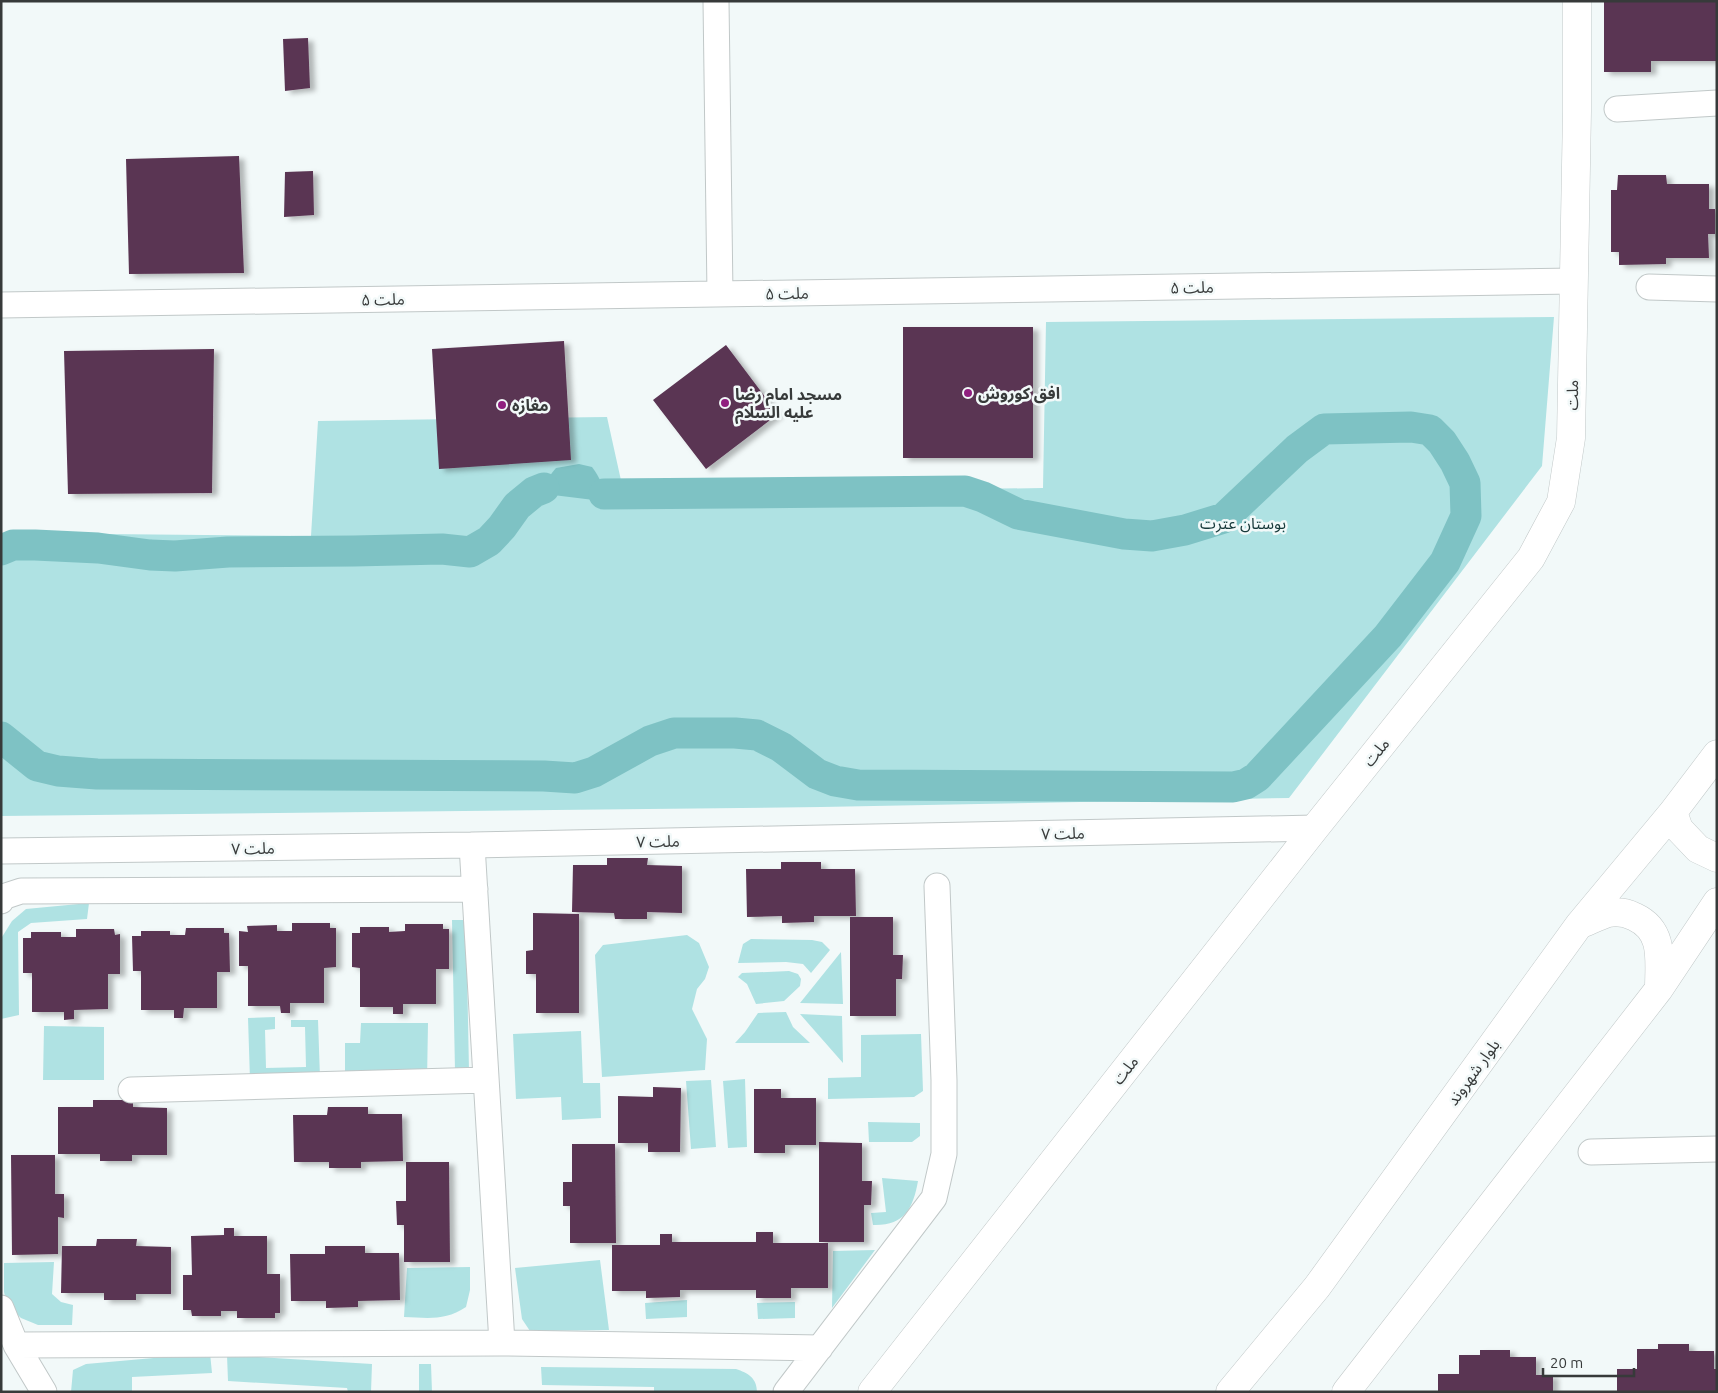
<svg xmlns="http://www.w3.org/2000/svg" width="1718" height="1393" viewBox="0 0 1718 1393" font-family="Ubuntu,'Noto Sans Arabic',sans-serif">
<defs>
<filter id="shadow"><feDropShadow dx="5.5" dy="3" stdDeviation="2.5" flood-color="#0004"/></filter>
</defs>
<rect width="100%" height="100%" fill="#f2f9f9"/>
<path fill="#afe2e3" d="M1554,317L1542,466L1289,798L821,807L1,816V533L311,536L318,421L607,417L624,494L1043,488L1046,322Z
M89,903L87,919L31,923L18,932L19,1015L1,1019V944L2,937L12,921L26,909Z
M452,920H466L469,1071H455Z
M687,935L699,943L709,967L705,979L697,989L692,1009L707,1039L705,1070L602,1077L595,955L603,945Z
M751,939L812,940L822,942L830,950L811,973L803,964L786,962L738,963L743,944Z
M841,952L843,1004L800,1003Z
M789,971L798,974L801,979L800,986L784,1001L756,1004L747,984L738,977L742,973Z
M786,1012L793,1027L810,1043H735L745,1032L758,1013Z
M800,1014L842,1016L843,1063Z
M275,1017V1029L265,1030L266,1068L306,1067L305,1027H291V1020H318L320,1078L250,1080L248,1018Z
M361,1023H428L427,1081H345V1043H360Z
M44,1026L104,1027V1080H43Z
M581,1031L583,1083H600L601,1118L562,1120L561,1097L516,1099L513,1034Z
M921,1034L923,1091L914,1097L828,1099V1078L861,1077V1035Z
M745,1079L747,1147L728,1148L723,1081Z
M711,1080L716,1147L691,1149L686,1081Z
M868,1122L920,1123V1136L912,1142H869Z
M882,1178L918,1181C913,1209 904,1226 873,1225L871,1213L886,1212Z
M875,1250L832,1308L833,1251Z
M600,1260L609,1330L530,1331L522,1319L515,1268Z
M54,1262L52,1294L61,1302L73,1305L72,1325H38L21,1318L7,1305L4,1292V1263Z
M470,1267V1290L466,1307C445,1321 428,1318 404,1317L407,1268Z
M687,1300V1317L646,1319L645,1303Z
M795,1302V1318L758,1319L757,1303Z
M210,1353L212,1373L132,1377V1392H71L73,1370L86,1364Z
M227,1355L372,1364L371,1392H348L347,1388L228,1381Z
M419,1364H431L432,1392H419Z
M541,1367L736,1369C748,1373 757,1378 757,1392H654V1387L542,1385Z"/>
<path fill="#7ec2c4" d="M579,464L592,467C600,478 605,487 602,501L545,494C544,483 549,476 556,468Z"/>
<g fill="none" stroke-linecap="round" stroke-linejoin="round">
<path stroke="#7ec2c4" stroke-width="31" d="M1,550L13,545H35L98,548L150,555L175,556L228,552L354,551L442,549L470,552L489,541L502,527L517,506L534,492L544,488
M1,737L37,766L58,771L97,774L544,776L575,778L594,772L650,741L674,733H735L757,735L781,747L817,774L835,781L858,785L1233,787L1246,784L1257,777L1388,636L1445,562L1466,516L1465,483L1455,462L1442,442L1430,430L1411,427L1324,429L1297,449L1224,518L1185,530L1152,536L1124,534L1018,514L983,497L965,491L604,494"/>
</g>
<path fill="#5a3452" filter="url(#shadow)" d="M1604,1H1717V61H1651V72H1604Z
M308,38L310,88L285,91L283,39Z
M239,156L244,273L129,274L126,159Z
M313,171L314,215L284,217L285,172Z
M1618,175H1666L1667,184H1709V209H1715V234H1708L1709,258H1666V264L1619,265V252H1611V190H1617Z
M903,327H1033V458H903Z
M564,341L571,460L439,469L432,349Z
M726,345L778,414L706,469L653,400Z
M214,349L212,493L68,494L64,351Z
M607,858H648L647,865L682,866V913L647,912V919H615L614,913L572,912L573,865H607Z
M781,862H821V869H855L856,916H814V922L782,923V916L747,917L746,869H781Z
M533,913L579,914V1013H536V974H526V951L533,950Z
M850,917H893V955H903L902,979H896V1016H850Z
M292,923H330V928H336V967L324,968V1003H290V1013H281L280,1006H248V966H239V931L248,932L247,926L277,925V931H292Z
M405,924H443V929H449V969H436V1004H403V1014H393V1007H360V968L352,967V933H360V927H389V932L405,931Z
M186,928H224V933H229L230,972H217V1008H184L183,1018H174V1010H141V971H133L132,936H141V931H170V935H185Z
M76,929H114L115,935L120,934V974H108V1009L74,1010V1019L64,1020V1012H32V973H23V938H31V932H61V937H76Z
M653,1087L681,1088L680,1152H648V1143H618V1096L653,1097Z
M754,1089H781V1098H816V1145H785V1153H754Z
M93,1100H133V1107L167,1108V1155H132V1161H100V1154H58V1107H93Z
M328,1107H368V1114H402L403,1161L361,1162V1168H329V1162H294L293,1115H327Z
M819,1142L862,1143V1181H872L871,1205H864V1242H819Z
M572,1144H615L616,1243H570V1206H563V1182H572Z
M11,1155H55V1194H64V1218L58,1217V1254L12,1255Z
M406,1162H449L450,1262H404V1225H397L396,1201H406Z
M224,1228H234V1236H267V1274H280V1313H275V1318H237V1311H221V1316H192L191,1310H183V1275H192L191,1236L224,1235Z
M756,1232H773V1243H828V1288H791V1298H756V1290H680V1297L646,1298V1291H612V1245H660V1234H672V1242H756Z
M97,1239H137L136,1246L171,1247V1294H136V1300H104V1293H61L62,1246H96Z
M325,1246H365V1253H399L400,1300L358,1301V1307L326,1308V1301H291L290,1254H325Z
M1658,1344H1689V1351H1714V1369H1717V1392H1617V1369H1637V1349H1658Z
M1480,1350H1510V1357H1536V1375H1553V1392H1438V1374H1459V1355H1480Z"/>
<g fill="none" stroke-linecap="round" stroke-linejoin="round">
<g stroke="#c1c8c8" stroke-width="27">
<path id="street" d="M716,1L720,294
M1617,109L1717,103
M1649,287L1717,289
M1,305L1574,281
M472,845L502,1343
M1,851L472,845L1315,828
M1,901L3,897L21,891L475,889
M131,1090L486,1080
M1591,1152L1717,1149
M1,1308L16,1345L44,1392
M16,1345L502,1343L820,1348
M786,1392L934,1198L944,1154V1080L937,886"/>
</g>
<g stroke="#c1c8c8" stroke-width="29">
<path id="secondary" d="M1673,812L1679,829L1698,849L1717,858
M1579,925C1589,921 1599,916 1608,913C1617,911 1627,913 1635,917C1665,931 1659,961 1659,989
M872,1392L1315,828L1531,558L1561,502L1571,438L1577,111V1
M1230,1392L1317,1287L1579,925L1673,812L1717,754
M1346,1392L1659,989L1717,902"/>
</g>
<use href="#street" stroke="#fff" stroke-width="25"/>
<use href="#secondary" stroke="#fff" stroke-width="28"/>
</g>
<g fill="#901f7f" stroke="#f2f9f9" stroke-width="2">
<circle cx="968" cy="393" r="5"/>
<circle cx="725" cy="403" r="5"/>
<circle cx="502" cy="405" r="5"/>
</g>
<g text-anchor="middle" dominant-baseline="central" stroke-width="5" stroke-linejoin="round" paint-order="stroke">
<g font-size="16" fill="#373a3a" stroke="#f2f9f9">
<text transform="translate(1192 287) rotate(-1)">ملت ۵</text>
<text transform="translate(787 293) rotate(-1)">ملت ۵</text>
<text transform="translate(383 299) rotate(-1)">ملت ۵</text>
<text transform="translate(1572 395) rotate(-89)">ملت</text>
<text transform="translate(1376 752) rotate(-51)">ملت</text>
<text transform="translate(1063 833) rotate(-1)">ملت ۷</text>
<text transform="translate(658 841) rotate(-1)">ملت ۷</text>
<text transform="translate(253 848) rotate(-1)">ملت ۷</text>
<text transform="translate(1125 1070) rotate(-52)">ملت</text>
<text transform="translate(1473 1072) rotate(-54)">بلوار شهروند</text>
</g>
<g font-size="16" font-weight="bold" fill="#373a3a" stroke="#f2f9f9" text-anchor="start">
<text x="978" y="393">افق کوروش</text>
<text x="735" y="394">مسجد امام رضا<tspan x="735" dy="18">علیه السلام</tspan></text>
<text x="512" y="405">مغازه</text>
</g>
<g font-size="16" fill="#17393a" stroke="#f2f9f9">
<text x="1243" y="523">بوستان عترت</text>
</g>
</g>
<rect width="1718" height="1393" fill="none" stroke="#373a3a" stroke-width="5"/>
<path d="M1543 1368v8h91v-8" fill="none" stroke="#373a3a" stroke-width="2.5"/>
<text x="1550" y="1368" font-size="15" fill="#373a3a" stroke="#f2f9f9" stroke-width="4" paint-order="stroke">20 m</text>
</svg>
